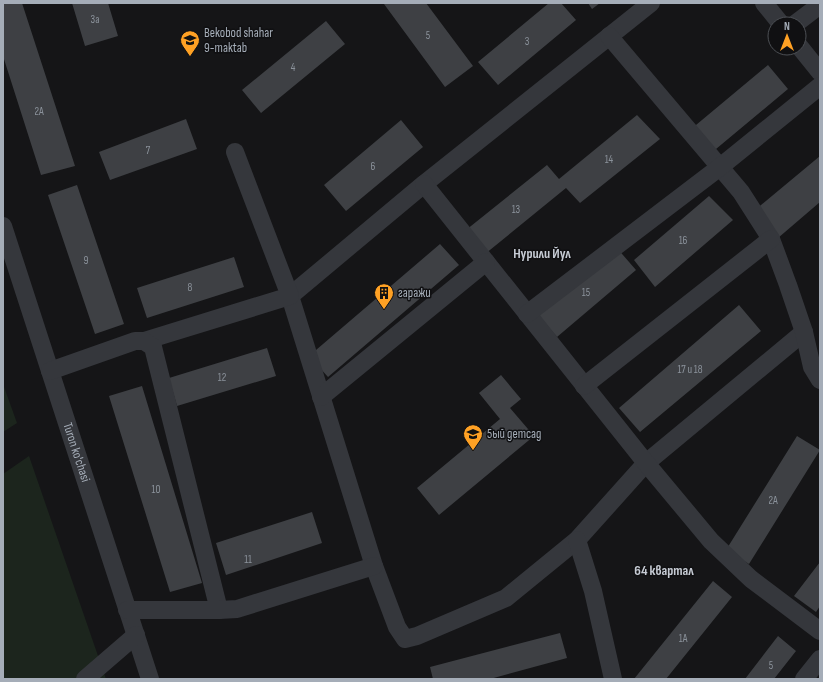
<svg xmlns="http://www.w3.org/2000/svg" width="823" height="682" viewBox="0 0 823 682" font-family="'Sofia Sans Condensed',sans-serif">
<rect width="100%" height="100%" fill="#151517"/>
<path fill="#1c251d" d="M3,384L17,423L3,432Z
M29,456L106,679H3V474Z"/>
<path fill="#3e4044" d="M3,3H22L75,166L41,175L3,56Z
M72,3H108L118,36L85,46Z
M385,3H426L473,66L445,87L384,4Z
M549,3H561L576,20L498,85L478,62Z
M588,3H600L592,9Z
M326,21L345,44L261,113L242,90Z
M768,65L788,89L710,154L690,130Z
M637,115L660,139L580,203L566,188L485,254L466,230L547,165L559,179Z
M186,119L197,149L110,180L99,152Z
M401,120L423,147L346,211L324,185Z
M820,156V202L778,238L755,210Z
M77,185L124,324L95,334L48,195Z
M709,196L733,220L655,287L634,260Z
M440,244L459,265L328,377L309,356Z
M616,247L636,270L557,337L537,314Z
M234,257L244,287L147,318L137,288Z
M739,305L761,331L640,432L619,408Z
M267,348L276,376L177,406L169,378Z
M501,375L521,399L510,408L534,436L439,515L417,488L500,419L479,393Z
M142,386L202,583L170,592L109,396Z
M797,436L820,450L749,564L726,550Z
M312,512L322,543L226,575L216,543Z
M820,562V606L816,612L794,596Z
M713,581L732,597L666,679H634Z
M560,633L567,658L490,679H433L430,667Z
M778,636L796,651L774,679H745Z"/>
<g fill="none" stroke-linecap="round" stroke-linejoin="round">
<g stroke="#35373c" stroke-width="18">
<path d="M651,3L424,184L290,296L374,566L397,627L405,639L417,636L506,598L577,540L646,463L804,332"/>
<path d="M764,3L781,24"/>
<path d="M795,24L820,5"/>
<path d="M609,36L741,192L771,239L788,285L804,332L812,367L820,380"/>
<path d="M799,46L820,72"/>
<path d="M424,184L646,463L711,541L751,579L820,631"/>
<path id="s1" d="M3,226L150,679"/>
<path d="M527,314L720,167L820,86"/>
<path d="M144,341L290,296L235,152"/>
<path d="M50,371L135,341H144L153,347L219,610"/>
<path d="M584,386L771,239"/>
<path d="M321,397L486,262"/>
<path d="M577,540L593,591L613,679"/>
<path d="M127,610H219L237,609L374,566"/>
<path d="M85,679L136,635"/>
<path d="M804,679L820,659"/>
</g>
</g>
<defs>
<g id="school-pin" transform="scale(1)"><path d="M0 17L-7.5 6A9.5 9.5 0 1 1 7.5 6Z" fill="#ffa124" stroke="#101012"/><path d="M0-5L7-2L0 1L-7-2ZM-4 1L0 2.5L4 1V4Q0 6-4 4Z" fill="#111"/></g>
<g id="building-pin" transform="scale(1)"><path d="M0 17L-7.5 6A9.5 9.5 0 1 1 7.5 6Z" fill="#ffa124" stroke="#101012"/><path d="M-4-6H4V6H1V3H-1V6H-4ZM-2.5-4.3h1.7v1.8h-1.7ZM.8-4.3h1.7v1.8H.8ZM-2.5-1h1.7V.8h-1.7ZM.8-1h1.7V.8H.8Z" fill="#111"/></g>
</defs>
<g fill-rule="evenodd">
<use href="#school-pin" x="190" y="40"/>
<use href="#building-pin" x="384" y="293"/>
<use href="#school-pin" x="473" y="434"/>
</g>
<g text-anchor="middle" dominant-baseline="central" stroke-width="3" stroke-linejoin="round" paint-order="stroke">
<g font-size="11" fill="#8b929b">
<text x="95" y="19">3а</text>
<text x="428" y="35">5</text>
<text x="527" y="41">3</text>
<text x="293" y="67">4</text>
<text x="39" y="111">2А</text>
<text x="148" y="150">7</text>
<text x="609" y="159">14</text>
<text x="373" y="166">6</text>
<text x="516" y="209">13</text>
<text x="683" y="240">16</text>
<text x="86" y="260">9</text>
<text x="190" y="287">8</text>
<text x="586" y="292">15</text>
<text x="690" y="369">17 и 18</text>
<text x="222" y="377">12</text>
<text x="156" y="489">10</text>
<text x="773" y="500">2А</text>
<text x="248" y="559">11</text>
<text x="683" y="638">1А</text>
<text x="771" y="665">5</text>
</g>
<g font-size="13" fill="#a5adb8" stroke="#101012" text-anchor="start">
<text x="204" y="33">Bekobod shahar<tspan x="204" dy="15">9-maktab</tspan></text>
<text x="398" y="293">гаражи</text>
<text x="487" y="434">5ый детсад</text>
</g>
<g font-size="13" fill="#a5adb8" stroke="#101012">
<text stroke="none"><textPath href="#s1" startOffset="238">Turon ko'chasi</textPath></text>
</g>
<g font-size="14" font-weight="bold" fill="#c6cbd4" stroke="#101012">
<text x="542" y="253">Нурили Йул</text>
<text x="664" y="570">64 квартал</text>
</g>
</g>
<rect width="823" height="682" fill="none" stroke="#a5adb8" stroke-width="8"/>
<g transform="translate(787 36)"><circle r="19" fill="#101012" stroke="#4c4f54"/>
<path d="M0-3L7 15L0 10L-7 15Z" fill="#ffa124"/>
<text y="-6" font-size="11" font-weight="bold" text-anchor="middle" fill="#a5adb8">N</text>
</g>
</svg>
